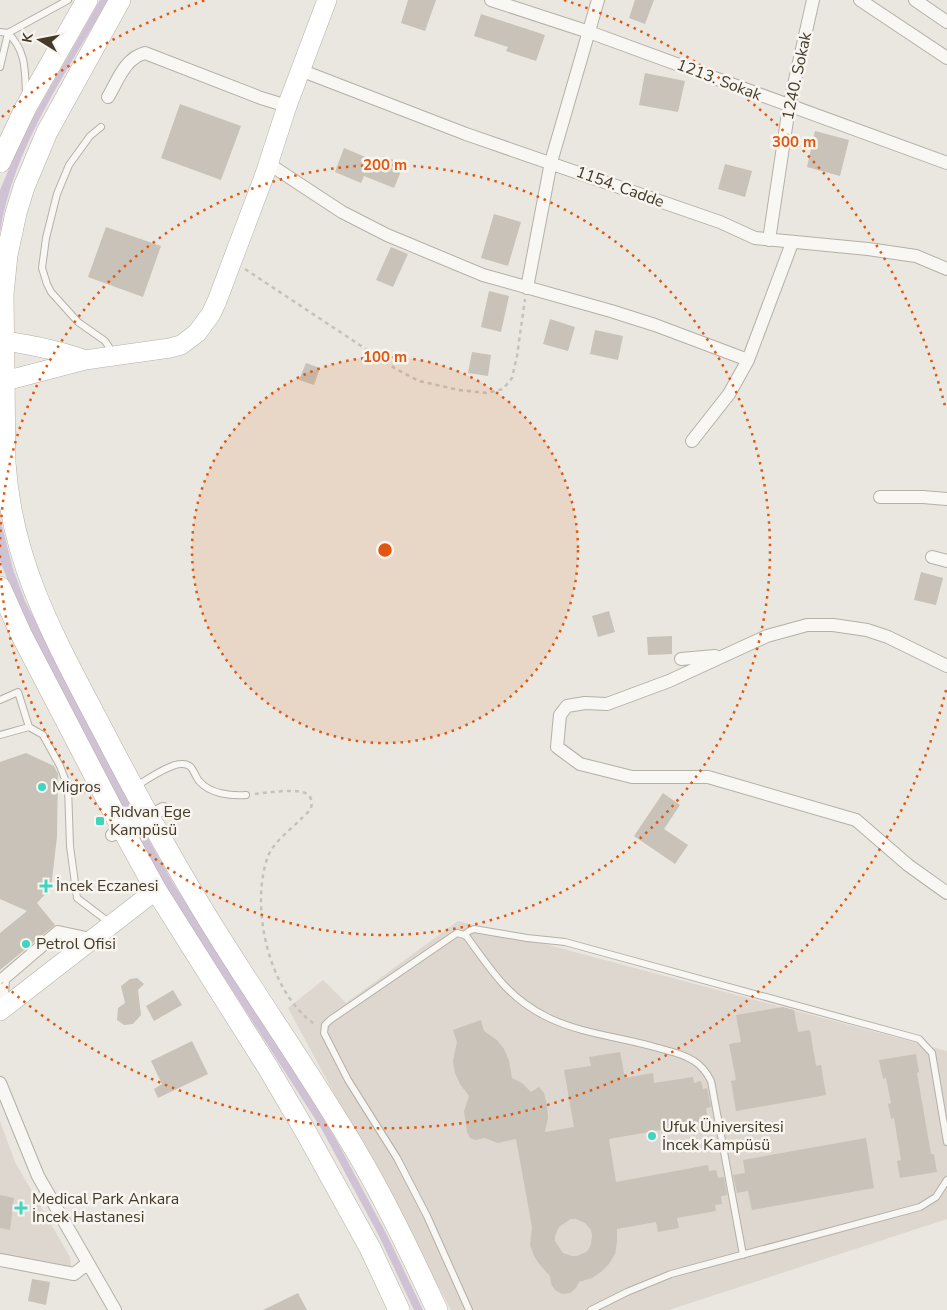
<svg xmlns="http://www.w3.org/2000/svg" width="947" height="1310" viewBox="0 0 947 1310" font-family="'Nunito Sans',sans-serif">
<rect width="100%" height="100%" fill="#eae7e1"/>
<path fill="#ddd7cf" d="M458,921L947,1051V1219L669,1310H451L288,1008L323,980L346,1003Z
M0,1121L15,1162L70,1257L71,1267L0,1254Z"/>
<path fill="#d0c2d5" d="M100,0H108C66,74 13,147 0,233V190L8,171L27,128Z
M0,518L13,569L25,601L139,822L173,883L292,1066L338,1143L388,1237L423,1310H414L378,1234L321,1128L164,884L130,826L28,626L11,588L0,561Z"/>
<path fill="#c8c2b8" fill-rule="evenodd" d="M408,0H436L425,31L401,23Z
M635,0H654L645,24L629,18Z
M481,14L545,35L536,61L506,51L508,47L474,36Z
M645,73L685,81L678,112L639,105Z
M180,104L241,126L221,180L161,158Z
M815,131L849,140L840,176L807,167Z
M344,148L380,163L383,156L404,164L394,188L364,176L361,183L335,172Z
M725,164L752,171L745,197L718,189Z
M494,214L521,222L508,266L481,258Z
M106,227L161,246L143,297L88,277Z
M391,247L408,254L393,287L376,280Z
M489,291L509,296L501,332L481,327Z
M550,319L575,327L568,351L543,344Z
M595,330L623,336L618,360L590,354Z
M472,352L491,355L488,376L468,373Z
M306,363L320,368L314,385L299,380Z
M921,572L943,578L936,605L914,600Z
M609,611L615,632L598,637L592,616Z
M672,636V654L648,655L647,637Z
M26,753L54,766L58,774L57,837L51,888L37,903L55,925L0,970V933L27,911L0,899V762Z
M663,793L680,805L664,829L688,845L675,864L634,836Z
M137,978L144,984L138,990L141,1015L133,1024L124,1025L117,1020L118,1008L125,1003L121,986L130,979Z
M173,990L182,1005L154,1021L146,1006Z
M783,1007L794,1010L798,1032L810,1030L816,1066L821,1065L826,1095L736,1111L731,1081L736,1080L729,1044L741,1042L736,1015Z
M481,1020L484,1031L497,1040L504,1049L509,1061L512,1078L522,1083L531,1092L539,1087L544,1093L547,1105L548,1118L545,1132L574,1127L564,1070L591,1066L589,1057L620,1052L625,1078L653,1073L654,1083L693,1077L694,1083L701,1081L703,1089L707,1088L711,1107L706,1108L707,1115L699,1117L700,1123L609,1139L616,1182L708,1165L709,1171L716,1170L718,1178L724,1177L727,1195L721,1196L722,1204L715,1205L716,1211L677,1218L679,1228L658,1232L656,1222L617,1229V1242L615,1254L609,1264L601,1272L592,1278L579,1282L576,1288L570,1293L562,1294L555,1290L551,1284L550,1276L540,1265L534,1256L530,1245L532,1227L516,1139L498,1143L485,1138L475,1140L470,1138L467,1132L464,1111L469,1096L460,1084L455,1073L453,1061L457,1042L453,1030ZM571,1219H576L585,1223L591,1230L592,1235L591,1244L589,1249L586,1252L577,1256H572L563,1253L555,1241V1236L559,1227Z
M192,1041L208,1074L158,1098L154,1089L162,1084L151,1061Z
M916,1054L919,1072L917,1073L931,1154H934L937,1172L900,1178L897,1161L901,1160L894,1118L891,1119L888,1104L891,1103L886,1078L883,1079L879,1060Z
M866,1138L874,1188L752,1210L748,1191L737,1193L733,1175L745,1173L743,1160Z
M0,1195L14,1198L10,1230L0,1228Z
M32,1279L50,1282L46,1305L28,1301Z
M298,1293L307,1310H263Z"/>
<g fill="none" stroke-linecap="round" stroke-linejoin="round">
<g stroke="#b5b0a6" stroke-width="8">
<path id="lane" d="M0,32L8,33L68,0
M8,33C26,51 25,69 26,94
M0,67L8,33
M101,127L90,136L69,165L57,194L46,238L42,268L47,284L51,292L78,322L105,341L109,347L111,356
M0,700L18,692L29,727
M0,735L29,727L43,735L60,766L68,787L70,846L77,898L110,923
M136,786C147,780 169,764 181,764C193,763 193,773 199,781C210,794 231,796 246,795
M464,935L469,931L474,929L527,938L565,942L919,1039L932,1053L947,1142
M469,1310L427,1216L397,1158L348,1080L324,1033L325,1025L330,1020L457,933L464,935L467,937C492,971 508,998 547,1017C581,1034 622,1037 658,1048C670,1051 684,1054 694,1061C702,1066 707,1073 711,1081L743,1255
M591,1310L627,1292L671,1274L920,1207L936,1197L947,1180"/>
</g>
<g stroke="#b5b0a6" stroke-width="14">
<path id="street" d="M491,0L589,32L947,163
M860,0L947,58
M915,0L947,22
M300,70L466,134L720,222L755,238L868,249L916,256L947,269
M108,97C118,80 125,58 145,53L261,98L287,106
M269,164L342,212L387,235L483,275L611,311L655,325L748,360
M769,240L789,107L813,0
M527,288L551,162L598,0
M692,441L729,394L748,360L792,243
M880,497H923L947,499
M932,557L947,561
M681,659L715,656
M947,666L888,637L867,630L833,625H807L767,636L669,681L607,704L585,703L567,706L560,715L557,747L580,764L632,777H708L856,820L908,865L947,893
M112,835L163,809
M1,1010L3,979L58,932L91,939
M0,1083L38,1176L115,1310
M0,1260L74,1274L88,1263"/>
</g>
<g stroke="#b5b0a6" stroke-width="20">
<path id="secondary" d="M5,341C32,345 58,350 85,360
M5,381L85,360L170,348L181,345L197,333L211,314L217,301L265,174L287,106L327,0
M0,1011L156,890"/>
</g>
<g stroke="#b7aea0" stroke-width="22">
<path id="primary" d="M120,0L47,132L24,187L16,213L7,255L3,294L5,463C12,565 55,639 101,727C139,800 178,872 222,941C267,1013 316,1082 359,1156C388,1205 413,1258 437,1310
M0,162L26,107L87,0
M0,587L21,634L123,830L156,890L267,1066L307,1134L370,1248L399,1310"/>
</g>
<path stroke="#c5c2bb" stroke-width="2.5" stroke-dasharray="4 4" stroke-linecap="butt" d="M245,269L396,369L419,381L459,390L487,393L503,389L512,378L517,356L525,299
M255,794C267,793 304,786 310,797C312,800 312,805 311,808C309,812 304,816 301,819C289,831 272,843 267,859C250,910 270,995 316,1025"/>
<use href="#lane" stroke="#f8f7f4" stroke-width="6"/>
<use href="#street" stroke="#f8f7f4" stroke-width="12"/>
<use href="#secondary" stroke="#fff" stroke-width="19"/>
<use href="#primary" stroke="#fff" stroke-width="21"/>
</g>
<circle cx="385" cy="550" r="193" fill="#e0570d" fill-opacity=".12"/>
<g fill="none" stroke="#e0570d" stroke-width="2.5" stroke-dasharray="2.5 5">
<circle cx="385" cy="550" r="193"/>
<path d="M0 547A385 385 0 1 1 0 553"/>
<path d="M946 690A578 578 0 0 1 2 983M2 117A578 578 0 0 1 206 0M564 0A578 578 0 0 1 946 410"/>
</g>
<g fill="#41d5c0" stroke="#f8f5f1" stroke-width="2">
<circle cx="42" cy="787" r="5"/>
<rect x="95" y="816" width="10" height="10" rx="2.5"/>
<path d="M43.5 878.5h5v5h5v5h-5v5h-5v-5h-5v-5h5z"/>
<circle cx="26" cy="944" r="5"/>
<circle cx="652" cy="1136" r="5"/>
<path d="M18.5 1200.5h5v5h5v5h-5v5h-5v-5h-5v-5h5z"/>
</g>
<g text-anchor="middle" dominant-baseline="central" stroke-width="5" stroke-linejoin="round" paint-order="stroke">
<g font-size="16" fill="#433a28" stroke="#f8f5f1">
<text transform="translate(797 76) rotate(-78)">1240. Sokak</text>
<text transform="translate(719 80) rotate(21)">1213. Sokak</text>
<text transform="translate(620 187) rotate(20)">1154. Cadde</text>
</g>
<g font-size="16" fill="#433a28" stroke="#f8f5f1" text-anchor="start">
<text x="52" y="787">Migros</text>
<text x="110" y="812">Rıdvan Ege<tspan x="110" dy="18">Kampüsü</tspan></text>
<text x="56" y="886">İncek Eczanesi</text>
<text x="36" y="944">Petrol Ofisi</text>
<text x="662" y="1127">Ufuk Üniversitesi<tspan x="662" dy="18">İncek Kampüsü</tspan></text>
<text x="32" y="1199">Medical Park Ankara<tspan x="32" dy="18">İncek Hastanesi</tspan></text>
</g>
</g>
<circle cx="385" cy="550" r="8" fill="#e0570d" stroke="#f8f5f1" stroke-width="2.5"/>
<g font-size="15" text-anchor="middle" font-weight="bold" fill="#e0570d" stroke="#f8f5f1" stroke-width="5" stroke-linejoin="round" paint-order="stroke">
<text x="794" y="147">300 m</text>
<text x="385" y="170">200 m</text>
<text x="385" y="362">100 m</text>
</g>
<g transform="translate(40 40) rotate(280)" stroke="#f8f5f1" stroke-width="4" paint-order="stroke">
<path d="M0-4L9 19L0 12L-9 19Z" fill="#433a28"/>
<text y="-8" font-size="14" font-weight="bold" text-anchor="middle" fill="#433a28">K</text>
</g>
</svg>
